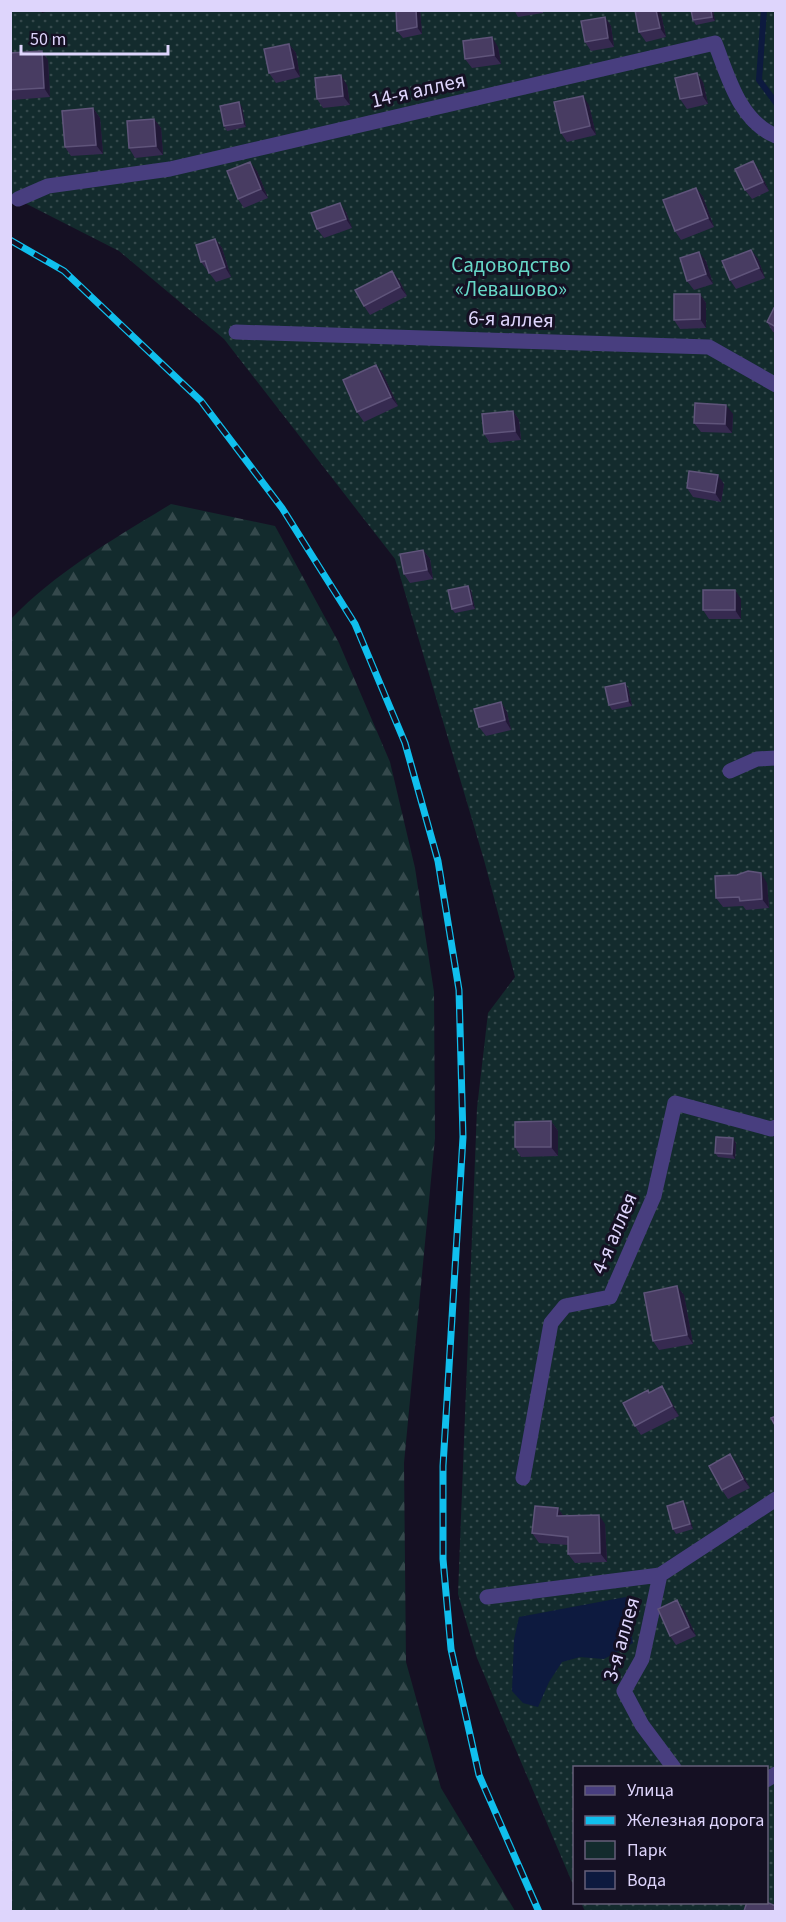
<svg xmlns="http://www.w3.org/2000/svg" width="786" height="1922" viewBox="0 0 786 1922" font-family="'Source Sans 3',sans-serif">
<defs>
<pattern id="green-dots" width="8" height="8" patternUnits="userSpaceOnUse" patternTransform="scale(1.5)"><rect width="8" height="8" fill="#132b2d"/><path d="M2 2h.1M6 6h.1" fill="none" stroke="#35494c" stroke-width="1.8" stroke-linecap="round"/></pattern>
<pattern id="forest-firs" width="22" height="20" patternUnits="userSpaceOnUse" patternTransform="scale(1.5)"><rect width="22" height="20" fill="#132b2d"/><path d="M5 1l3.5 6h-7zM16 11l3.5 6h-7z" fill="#35494c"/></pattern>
</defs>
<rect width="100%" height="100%" fill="#151023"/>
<path fill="url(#green-dots)" d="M52,10L775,11V1911H585L581,1903L766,1902V1768H574V1887L477,1658L458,1594L477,1108L488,1013L515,977L484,860L395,559L224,339L119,251L11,196L10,11H41L42,13Z"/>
<path fill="url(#forest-firs)" d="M171,504L275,526L339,643L390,762L415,868L434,992L435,1138L404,1463L406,1662L441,1788L515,1911H11V619C56,572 115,538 171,504Z"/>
<path fill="#0d1a3f" d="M626,1597L633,1617L630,1627L633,1643L604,1659L580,1657L562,1662L549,1682L538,1707L523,1703L512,1691L514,1640L519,1617Z"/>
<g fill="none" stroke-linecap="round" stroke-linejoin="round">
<path stroke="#0d1a3f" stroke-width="6" d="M764,10L759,80L776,103"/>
<path stroke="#483e7f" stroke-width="15" d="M18,199L48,186L170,169L715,43C728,76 739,121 776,136
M236,332L709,347L776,385
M730,771L757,759L776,758
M523,1478L551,1323L565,1306L610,1297L654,1196L675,1103L771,1129L776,1127
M487,1597L660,1575
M674,1768L642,1725L624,1691L642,1659L660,1575L776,1499
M766,1780L776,1774"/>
<g stroke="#10bfed" stroke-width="7">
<path id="rail" d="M10,240L64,271L201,401L282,508L355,624L405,743L438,861L459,990L463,1137L443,1466V1559L451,1649L479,1775L539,1912"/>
</g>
<use href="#rail" stroke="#151023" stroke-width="4.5" stroke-dasharray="14" stroke-linecap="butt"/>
</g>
<path fill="#362a50" d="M420,10L422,34L403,38L397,31Z
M514,10H543V13L518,17Z
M691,10H713L715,21L696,25L693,20Z
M661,14L666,37L646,42L639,32Z
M605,17L611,26L614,47L591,51L585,42Z
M289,44L296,53L300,77L276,83L269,73Z
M498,47L501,64L472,68L465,59Z
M10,53L48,60L50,97L12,100L10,98Z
M703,82L708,104L687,109L680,99Z
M347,85L350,105L323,108L317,99Z
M589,105L596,135L567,142L561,133Z
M242,107L246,127L227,131L224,126Z
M93,108L100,118L103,154L71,156L65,147Z
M154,119L161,128L163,155L135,158L129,148Z
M753,161L759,170L769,191L752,199L745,190Z
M257,171L268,198L244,208L238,199Z
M696,188L703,197L714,227L681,240L675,231Z
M346,212L352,228L324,238L317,229Z
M215,239L222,248L231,277L216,282L201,262Z
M751,250L758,259L765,278L736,289L730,280Z
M706,261L713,284L694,290L687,281Z
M399,280L407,296L370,315L364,306Z
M700,294L706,303V328L680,329L674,320Z
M776,309V333L773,332L767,322Z
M376,365L383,374L398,406L364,422L357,412Z
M513,411L519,420L521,440L490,443L484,434Z
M733,414L732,433L701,432L694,423Z
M724,484L721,502L693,497L687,488Z
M423,550L430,559L433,579L410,583L404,574Z
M468,586L471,590L475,609L455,613L452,609Z
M741,599V619H709L703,610Z
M628,688L632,706L612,710L609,705Z
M501,702L507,712L511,730L486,736L479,727Z
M767,883L769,908L746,910L743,906L723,907L716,898Z
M551,1121L558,1131V1156L521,1157L515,1147Z
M736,1143L735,1159L718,1157L715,1153Z
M684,1295L693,1344L659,1350L653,1341Z
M650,1393L668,1396L679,1416L641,1435L635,1426Z
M737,1464L750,1488L728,1499L722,1490Z
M683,1501L686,1506L693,1529L676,1534L673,1529Z
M558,1508L563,1516L605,1524L607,1562L575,1563L568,1554V1545L539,1543L532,1533Z
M684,1610L696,1636L676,1645L670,1636Z"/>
<path fill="#211836" d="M416,10H420L422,34L417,27Z
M656,10H659L661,14L666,37L660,28Z
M711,10H713L715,21L712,17Z
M605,17L611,26L614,47L608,38Z
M492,37L498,47L501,64L494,55Z
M289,44L296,53L300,77L294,68Z
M42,51L48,60L50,97L44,88Z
M697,73L703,82L708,104L702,95Z
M341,75L347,85L350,105L343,96Z
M583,96L589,105L596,135L590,126Z
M239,102L242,107L246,127L243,123Z
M93,108L100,118L103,154L96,145Z
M154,119L161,128L163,155L156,146Z
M753,161L759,170L769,191L763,182Z
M250,162L257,171L268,198L261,189Z
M696,188L703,197L714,227L708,218Z
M340,203L346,212L352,228L346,219Z
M215,239L222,248L231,277L225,267Z
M751,250L758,259L765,278L759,268Z
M699,252L706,261L713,284L706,274Z
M392,271L399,280L407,296L400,287Z
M700,294L706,303V328L700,319Z
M376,365L383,374L398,406L391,397Z
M726,405L733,414L732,433L725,424Z
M513,411L519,420L521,440L515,431Z
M718,475L724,484L721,502L715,493Z
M423,550L430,559L433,579L427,570Z
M468,586L471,590L475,609L472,604Z
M735,590L741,599V619L735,610Z
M625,683L628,688L632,706L628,701Z
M501,702L507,712L511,730L505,720Z
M761,873L767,883L769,908L762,899Z
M551,1121L558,1131V1156L551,1147Z
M733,1138L736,1143L735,1159L732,1154Z
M677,1286L684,1295L693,1344L687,1335Z
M662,1386L668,1396L679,1416L672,1406Z
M730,1454L737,1464L750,1488L743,1479Z
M683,1501L686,1506L693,1529L690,1524Z
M558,1508L564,1517L557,1516Z
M599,1515L605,1524L607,1562L600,1553Z
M677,1600L684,1610L696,1636L689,1627Z"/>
<path fill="#483c62" stroke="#5f547a" stroke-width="1.5" d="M396,10H416L417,27L397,31Z
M635,10H656L660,28L639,32Z
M691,10H711L712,17L693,20Z
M605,17L608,38L585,42L581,21Z
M492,37L494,55L465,59L463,41Z
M289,44L294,68L269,73L264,49Z
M42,51L44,88L10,90V53Z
M697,73L702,95L680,99L675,78Z
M341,75L343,96L317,99L315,78Z
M583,96L590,126L561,133L554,102Z
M239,102L243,123L224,126L220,106Z
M93,108L96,145L65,147L62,111Z
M154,119L156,146L129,148L127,121Z
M753,161L763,182L745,190L735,169Z
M250,162L261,189L238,199L227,171Z
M696,188L708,218L675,231L663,200Z
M340,203L346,219L317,229L311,213Z
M215,239L225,267L209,273L205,261L201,262L196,245Z
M751,250L759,268L730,280L722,261Z
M699,252L706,274L687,281L680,258Z
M392,271L400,287L364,306L355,290Z
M674,294H700V319L674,320Z
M774,308L776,309V327L767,322Z
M376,365L391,397L357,412L343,380Z
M695,403L726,405L725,424L694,423Z
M513,411L515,431L484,434L482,414Z
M689,471L718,475L715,493L687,488Z
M423,550L427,570L404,574L400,554Z
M468,586L472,604L452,609L448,590Z
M703,590H735V610H703Z
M625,683L628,701L609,705L605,687Z
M501,702L505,720L479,727L474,709Z
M748,871L761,873L762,899L740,901L739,897L716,898L715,876L737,875Z
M551,1121V1147H515V1122Z
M716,1137L733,1138L732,1154L715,1153Z
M677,1286L687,1335L653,1341L644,1293Z
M662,1386L672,1406L635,1426L623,1403L648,1390L649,1393Z
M776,1416V1427L771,1418Z
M730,1454L743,1479L722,1490L709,1466Z
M683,1501L690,1524L673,1529L667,1506Z
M535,1506L558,1508L557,1516L599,1515L600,1553L568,1554V1537L532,1533Z
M677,1600L689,1627L670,1636L658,1609Z
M747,1902H766L776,1906V1911H744Z"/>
<g text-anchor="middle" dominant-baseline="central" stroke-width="6" stroke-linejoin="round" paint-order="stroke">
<g font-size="21" fill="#ded5fc" stroke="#151023">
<text transform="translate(418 90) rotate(-13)">14-я аллея</text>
<text transform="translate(511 319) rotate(2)">6-я аллея</text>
<text transform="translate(614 1233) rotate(-67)">4-я аллея</text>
<text transform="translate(621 1639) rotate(-74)">3-я аллея</text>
</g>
<g font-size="21" fill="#66d7c7" stroke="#151023">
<text x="511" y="265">Садоводство<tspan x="511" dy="24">«Левашово»</tspan></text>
</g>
</g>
<rect width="786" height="1922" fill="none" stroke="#ded5fc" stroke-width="24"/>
<rect x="573" y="1766" width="195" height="138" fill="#151023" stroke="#655f7a" stroke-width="1.5"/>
<rect x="585" y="1786" width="30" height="9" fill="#483e7f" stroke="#655f7a" stroke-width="1.5"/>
<text x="627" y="1796" font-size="18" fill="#ded5fc">Улица</text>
<rect x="585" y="1816" width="30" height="9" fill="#10bfed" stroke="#655f7a" stroke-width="1.5"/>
<text x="627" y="1826" font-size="18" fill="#ded5fc">Железная дорога</text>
<rect x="585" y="1841" width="30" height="18" fill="#132b2d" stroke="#655f7a" stroke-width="1.5"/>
<text x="627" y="1856" font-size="18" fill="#ded5fc">Парк</text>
<rect x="585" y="1871" width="30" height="18" fill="#0d1a3f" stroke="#655f7a" stroke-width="1.5"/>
<text x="627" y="1886" font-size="18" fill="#ded5fc">Вода</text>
<path d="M21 45v9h147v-9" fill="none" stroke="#ded5fc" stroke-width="3"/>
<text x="30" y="45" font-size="18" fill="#ded5fc" stroke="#151023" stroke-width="4.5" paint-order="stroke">50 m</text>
</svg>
